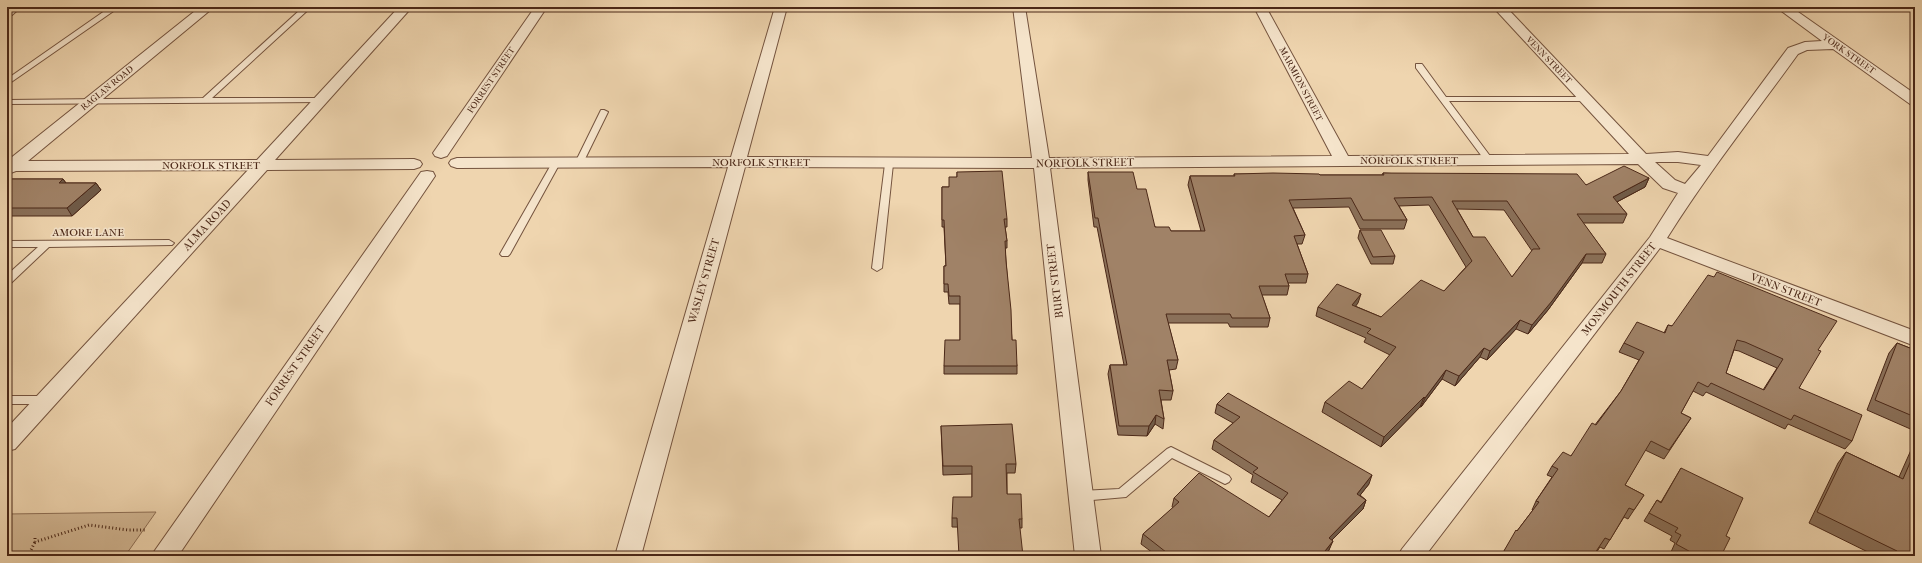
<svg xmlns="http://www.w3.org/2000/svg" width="1922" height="563" viewBox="0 0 1922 563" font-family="'IM FELL French Canon',serif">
<rect width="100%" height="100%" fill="#efd5af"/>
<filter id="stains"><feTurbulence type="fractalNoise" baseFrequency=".005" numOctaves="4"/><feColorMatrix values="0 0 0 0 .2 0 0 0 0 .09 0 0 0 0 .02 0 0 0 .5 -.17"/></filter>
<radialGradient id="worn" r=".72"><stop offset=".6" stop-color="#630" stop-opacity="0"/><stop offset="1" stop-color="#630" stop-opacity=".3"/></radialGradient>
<path fill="#d3b895" stroke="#8f7056" d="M156,512L125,556H7V514Z"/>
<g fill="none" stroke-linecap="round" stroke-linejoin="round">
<g stroke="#74533e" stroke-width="2">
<path id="service" d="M83,7H321L318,9H309L212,98H321L325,100L321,102L7,104V100L203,98L301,9L115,10L7,85V79L106,10H86L84,9Z
M1416,64H1422L1446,97H1585L1589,99L1585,101H1449L1493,160L1489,163L1486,162L1416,68Z
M601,110H604L608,112L583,163L582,165H576L575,163Z
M556,160L560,163L510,254L508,256H502L500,254L552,163Z
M889,161L893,164L882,268L877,271L872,268L885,164Z
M169,240L174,243L172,245L49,247L11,283L7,284V275L38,247H7V241Z
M7,396H47L51,397L53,400L51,403L47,404H7Z
M1171,447L1229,476L1231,479L1229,482L1225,484L1221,482L1172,458L1126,497L1081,501L1077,499L1075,496L1077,493L1081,491L1119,489L1167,449Z"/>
</g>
<g stroke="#74533e" stroke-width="2">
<path id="minor" d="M7,7H21L12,15L7,16Z
M200,7H214L28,161L257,160L399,7H412L275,160L414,159L420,161L422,164L420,167L414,169L267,170L15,449L7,451V428L248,170L16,171L8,174L7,161Z
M535,7H547L447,156L441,158L435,156L433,153Z
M775,7H787L747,157L1032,158L1013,7H1025L1049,158L1332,156L1254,7H1266L1348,156L1629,154L1493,7H1506L1646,154L1678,152L1708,156L1788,48L1805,42L1822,41L1776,7H1791L1915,94V106L1910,104L1833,49L1807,50L1798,54C1754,115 1707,174 1667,238L1915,331V346L1660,248L1425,556H1398L1402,549L1650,237L1678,193L1663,188L1638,164L1050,168L1101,556H1075L1034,168L745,167L641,556H615L728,167L457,168L451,166L449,163L451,160L457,158L731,157ZM1655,162H1678L1701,165L1685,184L1675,180Z
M1904,7H1915V14Z
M427,171L433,172L435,176L178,556H151L421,172Z"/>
</g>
<path stroke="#4b2818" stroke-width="3" stroke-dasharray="1 2.5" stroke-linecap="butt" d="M35,538V542L89,525L128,530H147
M28,556L35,542"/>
<use href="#service" fill="#f5e4cb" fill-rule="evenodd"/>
<use href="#minor" fill="#f5e4cb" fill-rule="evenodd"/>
</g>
<path fill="#8a7059" stroke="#4b2818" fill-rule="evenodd" d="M957,172L1007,219V227H1005L1007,241V248H1005L1006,261L1012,340L1017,366V374H944V366L960,340V304H949L948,292H944V266H946L944,227H942V187H949L957,177Z
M1088,172L1137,189L1155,227L1171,231H1201L1188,185L1190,176H1234V174L1320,175H1382L1383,173L1586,185L1649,178L1645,187L1617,202L1627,214L1623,223H1583L1606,254L1602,263H1582L1548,310L1528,334L1516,329L1487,360L1480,357L1455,386L1442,379L1421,407H1420L1381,447L1322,412L1325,402L1362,389L1390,355L1364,342L1366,338L1316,316L1318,307L1358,303L1355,306L1381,317L1444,291L1466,267L1429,205L1399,206L1407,220L1404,229H1360L1349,207L1293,208L1305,235L1302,244H1297L1308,274L1306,283H1288L1289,286L1287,295H1262L1270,318L1268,327H1230L1228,323H1168L1178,360L1176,369L1169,370L1173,391L1171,400H1161L1164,419L1163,429L1155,424L1147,436L1118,435L1108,374L1110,365H1124L1097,227H1094L1088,180ZM1457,209L1504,210L1532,251L1512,277L1473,237Z
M7,179H63L66,183H96L101,190L72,216H7Z
M1360,230L1395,256L1393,264H1371L1358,238Z
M1668,325L1672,326L1818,350L1799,388L1852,441L1845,449L1788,424L1785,429L1706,392L1703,396L1693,391L1681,413L1691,418L1664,459L1645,450L1625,485L1644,495L1628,519L1624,517L1604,549L1600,547L1594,556H1501L1517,531L1533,510H1532L1536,501L1552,477L1547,475L1552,466L1571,456L1621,391L1639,360L1619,352L1624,343L1664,333ZM1734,350L1739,351L1777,368L1763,390L1726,373Z
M1897,343L1915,350V431L1867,410L1889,353Z
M1217,404L1369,484L1360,495L1366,500L1363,509L1332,540L1329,550L1325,556H1157L1141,544L1143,534L1173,508L1172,507L1174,498L1269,517L1282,500L1251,482L1253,475L1212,449L1214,440L1233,423L1215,413Z
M941,426L1016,464L1015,473H1007V494L1022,519V528L952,527V518L972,497V474L943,475Z
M1915,441V556H1876L1809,523L1838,463L1846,452L1899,477Z
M1681,468L1726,536L1721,556H1678L1671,552L1675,543L1670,540L1672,536L1644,521L1657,500L1661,502Z"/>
<path fill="#705b48" stroke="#4b2818" d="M1649,178L1645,187L1609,206L1613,197Z
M63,179L68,186L59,183Z
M96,183L101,190L72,216L67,208Z
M1586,254L1582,263L1548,310L1528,334L1532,325Z
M1361,294L1358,303L1350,314L1352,305Z
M1520,320L1516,329L1487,360L1490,351Z
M1484,348L1480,357L1455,386L1459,376Z
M1446,370L1442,379L1421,407L1425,398Z
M1424,397L1420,407L1381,447L1384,437Z
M1156,415L1155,424L1147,436L1149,426Z
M1372,475L1369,484L1354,503L1357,494Z
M1366,500L1363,509L1325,547L1329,538Z
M1333,541L1329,550L1325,556H1321Z"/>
<path fill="#a08267" stroke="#4b2818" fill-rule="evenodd" d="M1624,166L1649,178L1613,197L1627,214H1577L1606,254H1586L1552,301L1532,325L1520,320L1490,351L1484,348L1459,376L1446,370L1425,398L1424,397L1384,437L1325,402L1349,381L1362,389L1396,347L1367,333L1371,329L1318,307L1337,284L1361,294L1352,305L1381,317L1421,280L1444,291L1472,261L1432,197L1394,198L1407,220H1363L1351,198L1289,200L1305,235L1294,236L1308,274H1285L1289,286H1259L1270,318H1232L1230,314H1166L1178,360H1167L1173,391L1159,390L1164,419L1156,415L1149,426H1119L1110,365H1127L1098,218H1095L1088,172H1133L1137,189H1146L1155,227H1169L1171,231H1205L1190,176H1235L1234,174L1273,173L1319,174L1320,175H1384L1383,173L1577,174L1586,185ZM1452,201H1507L1540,249H1533L1512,277L1485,237H1473Z
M1002,171L1007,219H1004L1007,241H1005L1006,261L1011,310L1012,340H1016L1017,366H944L945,340H960V296H949L948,284H944V266H946L944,220H942V187H949V177H957V172Z
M7,179H63L59,183H96L67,208H7Z
M1360,230H1381L1395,256L1373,257Z
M1717,272L1837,321L1818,350L1821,351L1799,388L1862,415L1852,441L1794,415L1791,420L1711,383L1708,387L1698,382L1681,413L1691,418L1669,450L1651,441L1625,485L1644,495L1634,510L1629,508L1610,540L1605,538L1593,556H1501L1516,530L1517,531L1539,502L1536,501L1558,469L1552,466L1563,452L1571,456L1592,423L1596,425L1621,391L1644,352L1624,343L1637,322L1665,333L1668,325L1672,326L1708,275L1714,277ZM1737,340L1745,342L1783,359L1764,390L1726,373Z
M1897,343L1915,350V417L1875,400Z
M1228,393L1372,475L1357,494L1366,500L1329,538L1333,541L1321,556H1171L1143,534L1179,502L1174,498L1199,473L1269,517L1288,493L1253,472L1258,468L1214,440L1240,417L1217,404Z
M1012,424L1016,464H1006L1007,494H1021L1022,519H1019L1023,556H959L957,518H952L953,497H972V466H943L941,426Z
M1915,451V556H1895L1897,551L1817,512L1846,452L1903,479Z
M1681,468L1743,498L1726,536L1730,538L1721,556H1698L1676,544L1681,535L1675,532L1678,528L1649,513L1657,500L1661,503Z"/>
<g text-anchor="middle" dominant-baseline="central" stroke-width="3" stroke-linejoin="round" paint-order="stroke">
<g font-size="9" fill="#4b2818" stroke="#f5e4cb">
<text transform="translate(1849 54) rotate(35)">YORK STREET</text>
<text transform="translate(1549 60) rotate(46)">VENN STREET</text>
<text transform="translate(491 80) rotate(-56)">FORREST STREET</text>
<text transform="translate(1301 84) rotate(62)">MARMION STREET</text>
<text transform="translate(107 88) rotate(-39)">RAGLAN ROAD</text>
</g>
<g font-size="11" fill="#4b2818" stroke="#f5e4cb">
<text x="1409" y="160">NORFOLK STREET</text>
<text x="761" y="162">NORFOLK STREET</text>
<text transform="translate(1085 163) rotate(-1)">NORFOLK STREET</text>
<text x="211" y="165">NORFOLK STREET</text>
<text transform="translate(207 225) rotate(-47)">ALMA ROAD</text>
<text x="88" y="232">AMORE LANE</text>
<text transform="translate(704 281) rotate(-74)">WASLEY STREET</text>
<text transform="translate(1055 281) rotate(-97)">BURT STREET</text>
<text transform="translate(1619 289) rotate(-52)">MONMOUTH STREET</text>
<text transform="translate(1786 290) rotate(21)">VENN STREET</text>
<text transform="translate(295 366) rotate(-55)">FORREST STREET</text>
</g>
</g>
<rect width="1922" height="563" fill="none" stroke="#efd5af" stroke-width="24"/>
<rect x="8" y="8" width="1906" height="547" fill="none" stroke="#4b2818" stroke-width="2"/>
<rect x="12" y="12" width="1898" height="539" fill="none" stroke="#4b2818"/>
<rect width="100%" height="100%" filter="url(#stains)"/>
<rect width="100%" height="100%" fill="url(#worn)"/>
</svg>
